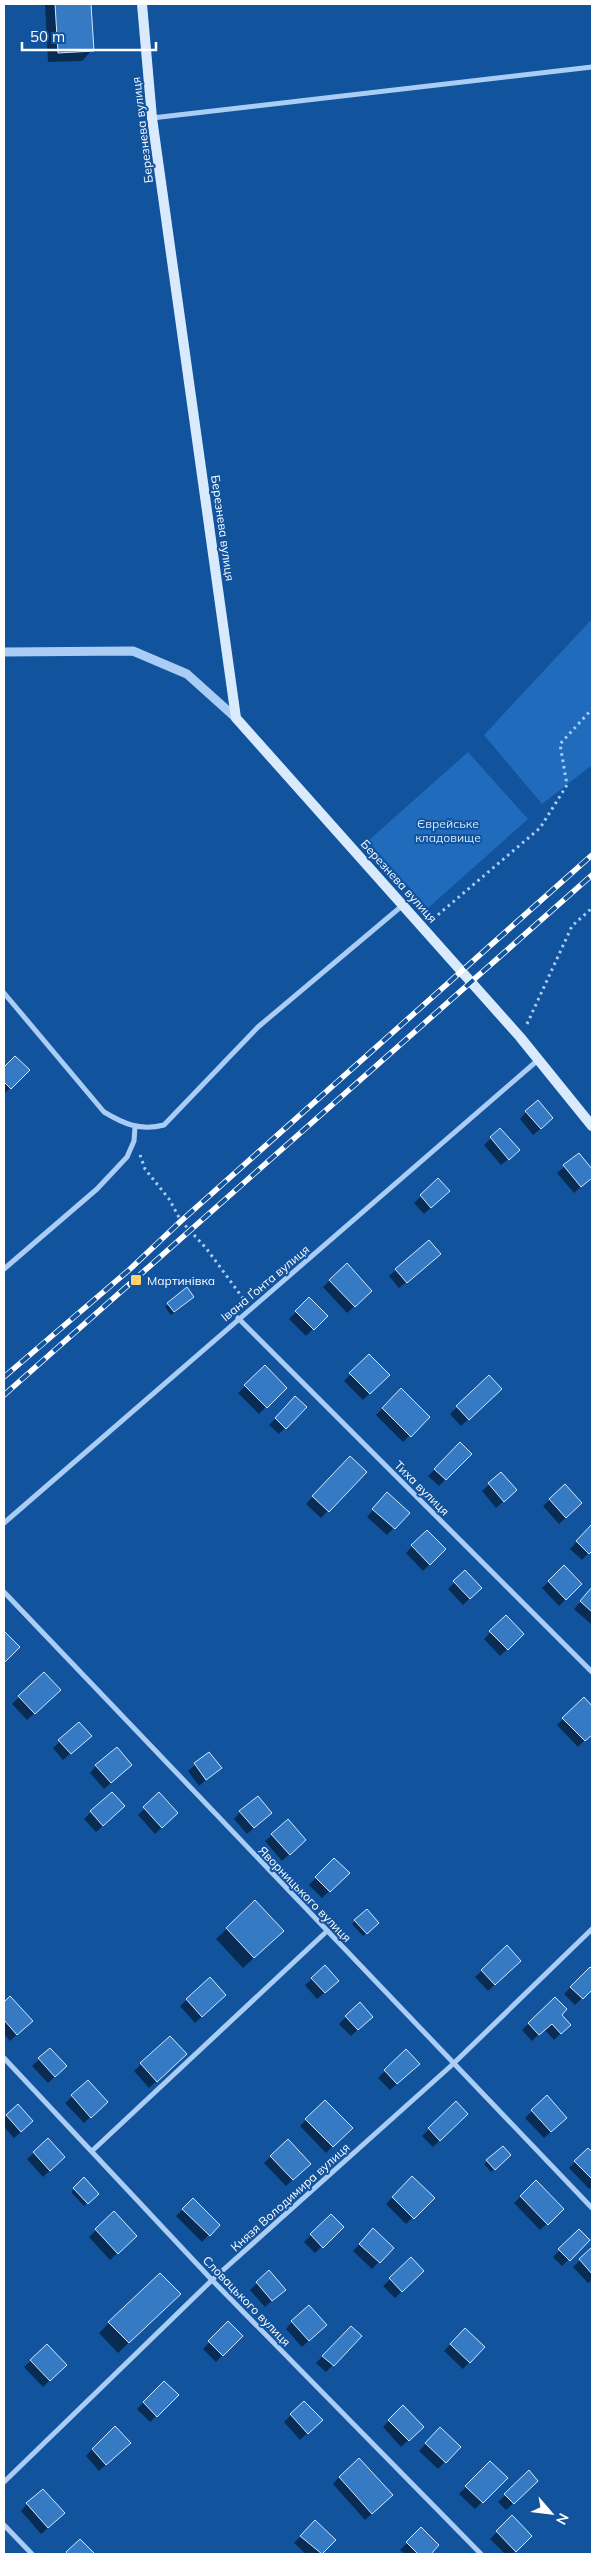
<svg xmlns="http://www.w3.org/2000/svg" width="596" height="2558" viewBox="0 0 596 2558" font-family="Mulish,sans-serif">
<rect width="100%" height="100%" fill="#12539e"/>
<path fill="#216bbc" d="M592,619V765L542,804L484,735Z
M468,752L528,819L428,908L368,841Z"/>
<path fill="#0007" d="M45,4H90L92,50L82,61L48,62Z
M15,1057L28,1070L4,1094V1069Z
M526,1112L545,1125L533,1135L520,1119Z
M500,1129L511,1157L501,1165L484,1145Z
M578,1154L592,1171V1177L574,1193L557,1173Z
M438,1180L448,1191L424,1214L414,1203Z
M433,1260L399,1288L389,1276L396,1270Z
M346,1265L371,1291L347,1313L323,1287Z
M187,1289L189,1300L171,1315L165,1307Z
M309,1299L326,1316L306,1336L289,1319Z
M369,1356L388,1375L363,1400L344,1381Z
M265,1367L285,1388L259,1414L238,1393Z
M488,1377L500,1389L461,1426L450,1414Z
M401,1390L428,1417L403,1442L376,1415Z
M296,1398L305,1407L279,1434L269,1425Z
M460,1444L470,1454L439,1486L428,1476Z
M343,1464L365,1472L321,1518L306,1504Z
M501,1474L508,1497L496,1508L482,1491Z
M565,1486L574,1510L559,1524L543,1506Z
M381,1501L408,1513L387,1535L367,1517Z
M592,1525V1549L582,1560L570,1549Z
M427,1531L445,1549L423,1571L406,1553Z
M564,1567L581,1584L559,1606L542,1588Z
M465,1572L480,1588L463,1605L448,1589Z
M592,1589V1625L574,1609Z
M506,1617L523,1634L500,1656L484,1639Z
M44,1673L59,1690L27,1720L12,1704Z
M583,1699L592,1708V1733L578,1747L557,1725Z
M79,1724L83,1743L63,1760L53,1748Z
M209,1753L220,1768L199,1786L188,1771Z
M96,1766L124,1772L104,1789L90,1773Z
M111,1793L117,1813L96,1832L84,1819Z
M159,1794L177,1813L155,1834L138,1815Z
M240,1812L264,1819L247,1834L234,1819Z
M272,1835L298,1846L282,1861L265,1841Z
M334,1860L348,1873L322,1898L309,1885Z
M255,1902L272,1941L243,1968L216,1939Z
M367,1910L378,1923L363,1936L352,1924Z
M507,1947L513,1967L488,1991L475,1977Z
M590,1968L592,1971V1988L575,2005L564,1994Z
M210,1979L218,2001L195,2023L180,2006Z
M312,1979L331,1987L317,1999L305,1985Z
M10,1998L24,2027L10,2041L4,2034V2004Z
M555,1998L560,2015L569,2025L554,2040L544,2029L532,2041L522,2030Z
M359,2004L371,2017L351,2036L339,2024Z
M170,2037L179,2061L149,2088L134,2071Z
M50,2049L59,2073L48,2083L32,2066Z
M385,2071H411L390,2090L378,2078Z
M88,2082L106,2102L84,2123L65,2103Z
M325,2101L351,2128L326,2153L300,2126Z
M456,2103L466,2114L433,2147L422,2136Z
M17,2105L25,2128L14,2138L4,2127V2118Z
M532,2111L559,2124L544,2138L525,2118Z
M48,2140L57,2164L43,2177L27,2159Z
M503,2147L509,2155L491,2172L484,2164Z
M588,2149L592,2154V2186L589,2189L569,2168Z
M271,2156L303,2170L286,2186L264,2163Z
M412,2177L433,2198L406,2224L386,2204Z
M84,2179L97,2194L84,2206L71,2192Z
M536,2182L562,2209L540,2230L514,2203Z
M193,2200L218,2225L202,2242L176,2216Z
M114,2213L135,2236L110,2260L89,2237Z
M331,2215L342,2227L315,2253L304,2242Z
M373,2230L392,2248L372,2269L353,2251Z
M579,2231L588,2240L562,2266L553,2257Z
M592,2249V2280L588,2283L573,2267Z
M411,2259L422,2271L395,2298L383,2286Z
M269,2272L277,2296L265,2307L250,2290Z
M169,2304L118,2353L99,2333L109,2323Z
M292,2322L319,2331L302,2347L286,2329Z
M228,2323L241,2336L216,2362L203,2349Z
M351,2327L360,2336L326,2372L316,2363Z
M465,2329L483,2347L463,2369L444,2351Z
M47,2346L65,2365L43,2387L24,2367Z
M164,2382L177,2395L150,2422L137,2409Z
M304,2402L321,2420L300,2440L284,2422Z
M403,2407L422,2427L401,2447L383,2427Z
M440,2429L459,2447L438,2469L419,2451Z
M92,2449L122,2450L99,2471L86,2456Z
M490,2463L506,2478L475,2509L459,2494Z
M529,2472L537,2481L506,2510L498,2502Z
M339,2477L385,2502L365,2520L333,2484Z
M27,2504L57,2520L41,2534L21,2511Z
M512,2517L531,2536L512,2554H505L490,2539Z
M315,2522L334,2540L320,2554H306L294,2543Z
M421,2529L438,2545L429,2554H405L400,2550Z"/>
<path fill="#367ac4" stroke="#d2e7fe" d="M55,4H91L94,51L58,53Z
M15,1056L30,1070L11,1089L4,1082V1067Z
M538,1100L553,1118L541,1129L525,1111Z
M500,1128L520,1150L509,1160L490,1137Z
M579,1153L592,1169V1178L581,1187L563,1165Z
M438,1178L450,1191L431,1208L420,1195Z
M429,1240L441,1254L407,1283L395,1269Z
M347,1263L372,1291L355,1307L329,1280Z
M187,1287L194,1297L174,1312L167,1303Z
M309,1297L328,1316L314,1330L295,1311Z
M369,1354L390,1375L370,1394L349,1373Z
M265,1365L287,1388L267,1408L244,1385Z
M489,1375L502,1389L469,1420L456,1406Z
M401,1388L430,1417L411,1437L382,1408Z
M295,1396L307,1407L286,1429L275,1418Z
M460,1442L472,1454L446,1480L434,1469Z
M350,1456L367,1472L329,1512L312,1496Z
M501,1472L517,1490L504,1502L488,1483Z
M565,1484L582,1503L566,1518L549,1499Z
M387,1492L410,1513L395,1529L372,1509Z
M592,1524V1551L589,1554L576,1541Z
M427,1530L446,1549L430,1565L411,1545Z
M564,1565L582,1584L566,1600L548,1581Z
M465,1570L482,1588L470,1599L453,1581Z
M592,1587V1612L580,1601Z
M506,1615L524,1634L508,1650L489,1631Z
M4,1631L20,1647L4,1663Z
M44,1672L61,1690L35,1714L18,1696Z
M584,1697L592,1706V1735L585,1741L562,1718Z
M79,1722L92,1736L71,1754L58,1740Z
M117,1747L132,1765L111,1783L95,1765Z
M209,1752L222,1768L206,1780L194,1763Z
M112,1792L125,1806L103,1826L90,1811Z
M159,1792L178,1813L162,1828L143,1807Z
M258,1796L272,1813L254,1828L239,1811Z
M288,1819L306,1840L290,1855L271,1834Z
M334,1858L350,1873L330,1892L315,1877Z
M255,1900L284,1931L254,1958L226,1928Z
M367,1909L379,1923L367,1934L354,1920Z
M507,1945L521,1961L495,1985L481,1970Z
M325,1965L339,1981L325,1993L311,1978Z
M590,1967L592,1969V1990L583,1999L570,1987Z
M210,1977L226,1995L202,2017L186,1999Z
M10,1996L33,2021L17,2035L4,2020V2002Z
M555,1997L567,2009L562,2015L571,2025L561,2034L552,2024L539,2035L528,2023Z
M360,2002L373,2017L358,2030L345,2016Z
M170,2036L187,2054L157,2082L140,2063Z
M50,2048L67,2066L55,2077L38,2058Z
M406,2049L420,2064L397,2084L384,2070Z
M88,2080L108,2102L91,2118L71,2095Z
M547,2095L567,2118L551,2132L531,2110Z
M325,2100L353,2128L333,2147L305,2119Z
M456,2101L468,2114L440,2141L428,2128Z
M18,2104L33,2121L21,2132L6,2115Z
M48,2138L65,2157L50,2171L33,2152Z
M288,2139L311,2164L293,2180L270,2156Z
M503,2146L511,2155L495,2170L486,2160Z
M588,2148L592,2152V2179L574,2161Z
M412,2176L435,2198L414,2219L392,2197Z
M84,2177L99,2194L88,2204L73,2188Z
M536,2180L564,2209L548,2225L520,2196Z
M193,2198L220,2225L210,2236L182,2209Z
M114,2211L137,2236L118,2254L95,2229Z
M331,2214L344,2227L323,2248L310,2234Z
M373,2228L394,2248L380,2263L359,2244Z
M579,2229L590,2240L570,2261L558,2249Z
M592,2247V2274L579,2259Z
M411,2257L424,2271L402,2292L389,2278Z
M269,2270L286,2290L272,2301L256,2282Z
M160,2273L181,2294L129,2343L108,2322Z
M309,2305L327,2325L309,2341L291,2321Z
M228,2321L243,2336L223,2356L208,2341Z
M351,2326L362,2336L334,2366L322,2356Z
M465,2328L485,2347L470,2363L450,2344Z
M47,2344L67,2365L50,2381L30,2360Z
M164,2381L179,2395L157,2417L143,2402Z
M304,2401L323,2420L308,2434L290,2414Z
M403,2405L424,2427L409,2441L388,2420Z
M115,2426L131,2443L106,2465L92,2449Z
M440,2427L461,2447L446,2463L425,2443Z
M359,2458L393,2495L372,2514L339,2477Z
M490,2461L508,2478L483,2503L465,2486Z
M529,2470L538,2481L514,2504L504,2494Z
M43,2489L65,2513L48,2528L26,2503Z
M512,2515L532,2536L516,2552L496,2531Z
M315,2520L336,2540L322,2554L300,2536Z
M421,2527L439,2545L431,2554H418L406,2542Z
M80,2539L95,2554H68L66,2552Z"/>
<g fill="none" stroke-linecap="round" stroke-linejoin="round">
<path stroke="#a9cdf4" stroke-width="3" stroke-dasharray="2.5 4" stroke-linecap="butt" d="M433,919L540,828L567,785L560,744L592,709
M527,1024L572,926L592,908
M140,1155L145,1169L169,1199L181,1221L206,1248L245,1301"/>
<path stroke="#a9cdf4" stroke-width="5" d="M152,118L592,67
M4,993L104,1112C124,1124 140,1131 164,1125L258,1027L403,905
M4,1269L97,1189L127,1157L134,1141L135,1127
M238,1318L592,1672
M4,1523L538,1060
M4,1592L592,2208
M4,2058L212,2280L481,2554
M92,2151L326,1932
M4,2482L212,2280L453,2064L592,1929
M4,2525L32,2554"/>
<path stroke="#a9cdf4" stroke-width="9" d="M4,652L133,651L187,674L236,718"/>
<path stroke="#d9eafd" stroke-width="10" d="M142,4L152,118L236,718L520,1037L592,1126"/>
<g stroke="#fff" stroke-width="5.5">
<path id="rail" d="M4,1377L129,1270L181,1221L592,855
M4,1395L592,875"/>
</g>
<use href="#rail" stroke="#12539e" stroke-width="4" stroke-dasharray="11" stroke-linecap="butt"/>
</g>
<rect fill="#ffd06c" stroke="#12539e" stroke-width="2" x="130" y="1274" width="12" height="12" rx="2.5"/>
<g text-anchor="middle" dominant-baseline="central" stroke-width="4" stroke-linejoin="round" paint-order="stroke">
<g font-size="12" fill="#fff" stroke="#12539e">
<text transform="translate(142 130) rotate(-97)">Березнева вулиця</text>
<text transform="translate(223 528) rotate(82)">Березнева вулиця</text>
<text transform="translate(399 881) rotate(48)">Березнева вулиця</text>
<text transform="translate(265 1283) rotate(-40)">Івана Ґонта вулиця</text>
<text transform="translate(422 1488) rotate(45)">Тиха вулиця</text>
<text transform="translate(305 1894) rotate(46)">Яворницького вулиця</text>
<text transform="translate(290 2197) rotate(-42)">Князя Володимира вулиця</text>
<text transform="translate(247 2301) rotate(46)">Словацького вулиця</text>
</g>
<g font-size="12" fill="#d2e7fe" stroke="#12539e">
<text x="448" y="823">Єврейське<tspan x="448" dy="14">кладовище</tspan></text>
</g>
<g font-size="12" fill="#fff" stroke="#12539e" text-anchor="start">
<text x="147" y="1280">Мартинівка</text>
</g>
</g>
<rect width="596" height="2558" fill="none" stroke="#ffffff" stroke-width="10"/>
<g transform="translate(551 2513) rotate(118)" stroke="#12539e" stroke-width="4" paint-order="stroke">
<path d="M0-4L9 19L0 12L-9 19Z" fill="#ffffff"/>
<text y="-8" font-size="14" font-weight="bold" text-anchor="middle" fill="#ffffff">N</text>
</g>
<path d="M22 42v8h134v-8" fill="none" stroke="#ffffff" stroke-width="2.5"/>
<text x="30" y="42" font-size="15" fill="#ffffff" stroke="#12539e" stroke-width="4" paint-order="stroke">50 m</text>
</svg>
